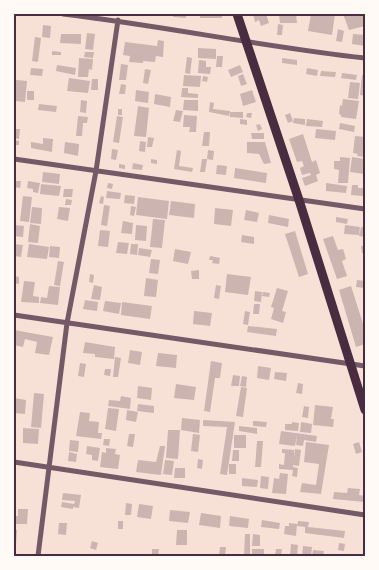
<svg xmlns="http://www.w3.org/2000/svg" width="379" height="570" viewBox="0 0 379 570" font-family="Commissioner,sans-serif">
<rect width="100%" height="100%" fill="#f7e1d7"/>
<path fill="#ccb4b1" d="M174,14H186V18L173,17Z
M200,14H222V18H200Z
M253,14H266L269,23L261,26L259,20L255,22Z
M279,14H296L297,23H280Z
M311,14H335L332,35L308,31Z
M343,14H363L365,26L349,30Z
M278,24L283,25L282,35H277Z
M43,25L51,26L50,38L42,37Z
M338,29L344,31L342,42L336,41Z
M87,33L95,34L93,50L85,49Z
M61,34H81V44L60,43Z
M353,34L365,35V46L352,44Z
M35,37L41,38L38,62L32,61Z
M158,40L164,41L163,57L156,56L155,62L143,61V63L129,62L130,56L123,55L125,42L157,46Z
M198,48L216,49V59L198,58Z
M52,51L61,52V55H52Z
M85,52H94L93,58L84,57Z
M217,56H223L222,67H216Z
M187,57L192,58L190,74L185,73Z
M79,58L93,59L92,70L89,69L88,77H78Z
M282,58L297,60V65L282,63Z
M199,60L206,61V67H211L210,74L198,73Z
M121,64L128,65L126,80H119Z
M57,65L76,68L75,75L56,71Z
M240,65L243,72L231,77L228,70Z
M31,68L43,69L42,76L30,75Z
M307,68L318,70L317,76L306,74Z
M145,69L151,70L148,84L143,83Z
M321,71L336,72L335,77L320,76Z
M342,73L357,75L356,80L341,78Z
M243,74L247,84L241,86L238,76Z
M184,75L201,76L200,87L183,86Z
M362,75L365,76V96L360,95Z
M203,76L208,77L207,82L202,81Z
M69,78L90,81L88,93L67,91Z
M92,79H98V90H91Z
M16,80L27,81L25,102L15,101Z
M350,82L360,83L358,99L348,98Z
M121,84L126,85L125,94H119Z
M182,88H188V93L198,94V98L181,97Z
M136,90L149,92L148,103L135,101Z
M252,90L256,102L243,106L240,94Z
M27,91H34V100H27Z
M155,94L171,97L170,107L154,104Z
M343,99L359,101L356,119L341,117V115L339,114L340,105L342,106Z
M81,100L87,101L86,113L80,112Z
M184,100H198V111L183,110Z
M210,102L214,103L213,109L230,111L229,116L209,112Z
M39,104L57,106L56,112L38,110Z
M138,106L149,108L146,137L134,136Z
M118,109H122V115H118Z
M176,110L183,111L180,122L173,121Z
M230,112H243V118L230,117Z
M247,113H252L251,118L246,117Z
M290,113L293,121L288,123L285,115Z
M184,115L197,116L196,132H189L190,127H183Z
M78,116L88,117L87,123H83L82,136H76Z
M117,116L123,117L119,143L113,142Z
M294,118L305,119V125L293,123Z
M240,119L247,120V125L240,124Z
M307,119L323,121L322,127L306,126Z
M340,123L355,126L354,132L339,129Z
M260,124L262,129L258,131L256,125Z
M15,129H20L19,139L14,138Z
M316,129L336,131L335,140L315,138Z
M204,132H210L209,146H202Z
M251,133H264V139H252Z
M303,134L312,162L316,160L320,173L316,175L318,181L305,186L302,178L311,175L310,173L302,175L300,168L304,166L302,161L297,162L289,139Z
M355,136L365,137V157L357,156L358,154L353,153Z
M148,137L154,138L152,147H147Z
M43,138L53,139L52,152L31,148V142L43,144Z
M14,140L19,141V145H14Z
M140,141L146,142L145,152L139,151Z
M65,142L79,144L78,156L64,153Z
M247,142H265L271,163L264,164L259,154L247,153Z
M112,149L118,150L116,160L111,159Z
M177,150L181,151L179,166L193,168L192,172L174,169Z
M208,150L214,151L213,160L207,159Z
M340,157L350,158L348,183H338L339,170L334,169V161H340Z
M352,157L365,159L364,174L350,172Z
M151,159L157,160V164L151,163Z
M202,159H207L205,172H200Z
M133,163L143,165L142,170L132,169Z
M119,164L125,165V169L119,168Z
M217,165L227,166L226,175L216,174Z
M235,168L267,173L266,183L234,178Z
M43,172L60,174L59,184L42,182Z
M14,181H21L20,188L14,187Z
M28,181L40,183L38,193L33,192V189L27,188Z
M108,183L113,184L112,189L107,188Z
M326,183L347,186L346,193L326,191Z
M41,184L61,186L59,196L40,194Z
M352,185H358V188H363V196L351,195Z
M64,189H73L72,197H63Z
M107,191L121,193L120,199L106,198Z
M125,195L135,196L134,204L124,203Z
M23,196L32,197L29,222L20,221Z
M101,196L104,197L103,204L99,203Z
M138,197L169,201L167,219L136,215Z
M66,199L72,200L71,205H65Z
M171,201L195,204L194,218L169,215Z
M104,205L110,206L107,226L101,225Z
M131,206L136,207L134,216L130,215Z
M32,207L42,208L41,224L30,223Z
M59,207L70,208L68,221L57,219Z
M215,208L233,210L231,226L214,224Z
M246,210L259,213L257,222L244,220Z
M269,215L289,219L288,227L268,223Z
M336,217L348,219L347,224L336,222Z
M153,219L165,220L162,248L150,247Z
M123,221L133,223L132,234L121,233Z
M30,224L40,226L38,243L28,242Z
M14,225L24,226L23,237L14,236Z
M136,225L147,226L146,241L135,240Z
M345,225L360,227L359,235L344,234Z
M361,227H365V237L359,236Z
M100,230L110,231L108,247L98,246Z
M295,231L308,274L299,277L285,234Z
M242,235L254,237V244L241,242Z
M333,236L338,250L343,249L346,259L342,261L347,276L337,279L323,239Z
M118,242L129,243L127,254L116,253Z
M14,244L23,245L21,257L14,256Z
M29,244L49,247L47,259L27,257Z
M131,244H138L137,255L130,254Z
M50,246L60,247L59,258L49,257Z
M361,246H365V253H362Z
M139,248L152,250L150,257L138,255Z
M175,249L191,252L188,264L173,261Z
M210,256L220,258L219,264L212,263L213,260H209Z
M151,259L160,260L158,274L149,273Z
M58,261L64,262L60,286L54,285Z
M199,270V279H192L191,271Z
M90,274L94,275L93,283L89,282Z
M227,274L251,277L248,295L225,292Z
M14,276L19,277V284L14,283Z
M146,278L158,280L156,297L144,296Z
M357,280L365,281V288L356,287Z
M24,281L35,282L33,296L39,297V303L21,302Z
M94,285L102,287L100,300L91,299Z
M216,285L221,286L219,299L214,298Z
M49,286L60,287L58,305L40,303L41,297L47,298Z
M351,286L365,330V344L356,347L339,290Z
M277,288L288,291L282,311L286,312L283,323L271,319L274,308L271,307Z
M255,291L262,292L261,302L254,301Z
M263,292L270,293L269,297L262,296Z
M85,300L98,302L97,311L83,309Z
M105,301L121,303L119,314L103,311Z
M122,302L152,306L150,319L121,315Z
M254,304H260L259,314H253Z
M194,311L212,313L210,326L193,324Z
M245,311L250,312L248,325L243,324Z
M248,326L277,329L276,336L247,332Z
M14,330L53,337L49,355L35,353L37,342L25,339L23,347L14,345Z
M85,342L115,347L114,359L95,357V354L83,353Z
M130,350L142,352L140,365L128,363Z
M158,353L177,355L176,368L156,366Z
M115,357L121,358L118,377H113Z
M211,361L222,363L220,378H215L210,412L204,411Z
M80,363L86,364L84,377L78,376Z
M258,366L271,368L269,380L257,378Z
M105,369H111L110,376L104,375Z
M275,372L287,373L286,381L274,379Z
M233,375L240,376L239,386H231Z
M242,376L247,377L246,387L240,386Z
M298,383L303,384L302,394L296,393Z
M176,384L196,387L194,400L174,398Z
M138,386L152,388L151,400L137,398Z
M241,387L247,388L243,417L236,416Z
M34,393L44,394L41,428L31,427Z
M121,396L131,398L130,409L108,406L109,400L120,401Z
M14,398L26,400L25,414L14,413Z
M138,404L154,406V413L137,411Z
M315,405L333,407L331,419H334L333,427L313,425Z
M304,406L309,407L308,418L302,417Z
M108,408L119,409L116,431L105,429Z
M127,410L138,412L136,422L126,420Z
M80,412L90,413L89,421L99,422L98,433H102L101,439L76,436Z
M182,418L200,420L199,433L181,430Z
M203,420L235,422L227,475L220,474L227,427L203,426Z
M253,421L267,422L266,427L253,426Z
M292,422L299,423L298,431L285,430V424H292Z
M301,422L312,424L311,433L300,432Z
M239,426L257,428V434L239,431Z
M23,428L39,429L38,444L23,443Z
M168,430H180L178,459L166,458Z
M281,431L317,436L316,442L304,440L303,446L296,445L297,435L295,446L279,444Z
M129,434H135L133,447L127,446Z
M193,434L200,435L198,452L191,451Z
M234,435H246V448H234Z
M104,439H110L109,446L103,445Z
M70,440L79,441L78,452L69,451Z
M257,441H263L261,467H255Z
M306,442L329,445L321,494L300,492L302,483L316,485L319,464L304,462Z
M359,442L362,452L356,454L353,444Z
M87,446L100,448L98,461L92,460V455L86,454Z
M160,446H165L161,475L136,472L138,460L156,462Z
M106,448L116,449L115,454L120,455L118,469L100,467L102,452L106,453Z
M282,449L294,450V458L295,449L301,450L299,466L293,465V467L298,468L297,477L292,476L293,470L279,469V464L284,465L285,453H282Z
M233,450H239V461H232Z
M69,452L77,454L76,462L68,461Z
M198,459L203,460L202,469L197,468Z
M165,460L174,461L172,475L163,474Z
M229,464H236V474H229Z
M175,468H185V478H174Z
M280,473L288,474L286,494L272,493L274,478L279,479Z
M261,476L269,477L268,489L260,488Z
M242,478L258,480L257,487L242,486Z
M348,488L360,489L359,495L365,496V502L333,499L334,492L347,493Z
M63,493L81,495L79,508L73,507V509L61,507L62,502L74,504L75,501L62,500Z
M126,503L132,504L131,515H125Z
M139,504L153,506L151,519L137,517Z
M18,509H28L27,524H15V516H18Z
M170,510L190,512L188,523L169,521Z
M201,513L221,516L220,528L199,525Z
M230,516L249,519L248,528L229,526Z
M262,520L280,523L279,529L261,527Z
M118,521H123V529H118Z
M298,521L309,522L308,527L345,531L344,538L305,533V527L297,526Z
M59,523H67L66,535L58,534Z
M289,523L297,524L296,536L284,534L285,526H289Z
M14,530H17L16,545L14,544Z
M177,530H187V545H176Z
M245,534H250V556H244Z
M253,534L260,535V546H252Z
M92,541L98,543L96,550L90,548Z
M339,543L345,544L344,551L338,550Z
M291,544L298,545L297,556H290Z
M303,546L312,547L311,556H302Z
M220,547H226L225,556H219Z
M152,549H159L158,556L152,555Z
M252,549H264V556H252Z
M276,549H282L281,556H275Z
M313,550L324,551L323,556H312Z"/>
<g fill="none" stroke-linecap="round" stroke-linejoin="round">
<path stroke="#755966" stroke-width="5" d="M63,14C164,26 264,47 365,58
M14,159L365,209
M14,315L365,366
M14,462L365,515
M38,556L67,323L96,171L118,20"/>
<path stroke="#4a2c40" stroke-width="9" d="M237,14L299,200L365,410"/>
</g>
<rect width="379" height="570" fill="none" stroke="#fffaf5" stroke-width="30"/>
<rect x="15" y="15" width="349" height="540" fill="none" stroke="#4a2c40" stroke-width="2"/>
</svg>
